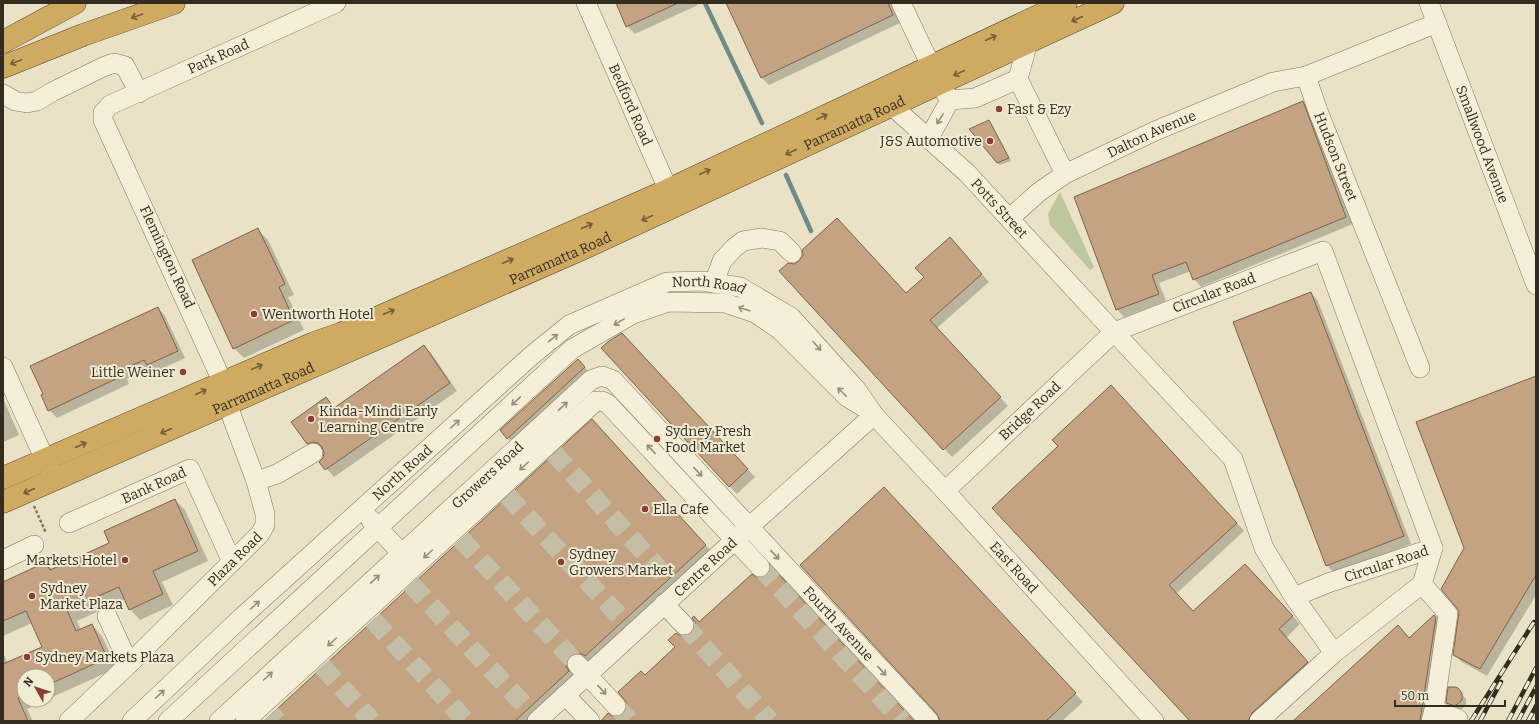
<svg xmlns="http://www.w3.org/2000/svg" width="1539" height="724" viewBox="0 0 1539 724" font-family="Bitter,serif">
<rect width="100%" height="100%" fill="#e9e2c7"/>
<path fill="#bdc69c" d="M1060,192L1094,267L1090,270L1050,225L1048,214Z"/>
<path fill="#0003" d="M617,3H697L698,5L635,34L627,26Z
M727,3H891L900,23L769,85L761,77Z
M1303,102L1310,110L1353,224L1201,287L1194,279L1191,271L1159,283L1166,301L1124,317L1117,309Z
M991,123L1011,161L1000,165L997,163Z
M258,230L268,240L294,295L288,297L304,330L244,358L234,348Z
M957,246L989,282L937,328L1008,406L952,457L780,271L906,295Z
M1311,293L1318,301L1411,544L1334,573L1327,565Z
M158,308L165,316L185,358L155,372L151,368L127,379L129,384L57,418L49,410L45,395Z
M629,342L755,477L737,494L729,486Z
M424,346L431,353L457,391L334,477L321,462L324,459L325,453L324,450L315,451L308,443L326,398L335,408Z
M578,360L592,375L516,445L508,438Z
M1536,377V595L1487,676L1462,662L1454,654L1460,611L1465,548Z
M1119,394L1244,531L1176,594L1194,612L1253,572L1300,624L1286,638L1315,670L1259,721H1191Z
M3,398L19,435L3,442Z
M600,428L713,553L593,663L588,661H582L574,669V675L530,721H265Z
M884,488L1083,702L1062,721H941Z
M175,500L185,510L208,561L162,582L173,605L140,620L130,609L125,599L77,621L81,630L92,625L102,636L117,668L48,699V676H24V700H46L27,709L33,721H3V653L8,663L43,647L32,623L3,636V583L46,564L53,570L111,544Z
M1434,616L1444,626L1429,721H1302L1410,639Z
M1457,689L1466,699V705L1460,711L1452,708L1447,702Z"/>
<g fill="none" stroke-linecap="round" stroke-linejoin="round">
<path stroke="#6f8b87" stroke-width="4.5" d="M705,3L762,123
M786,175L811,231"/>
</g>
<path fill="#c3a381" stroke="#7f6347" d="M616,3H678L626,27Z
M726,3H888L893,15L761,78Z
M1303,101L1346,217L1193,280L1186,262L1152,275L1159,294L1116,310L1074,197Z
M989,120L1009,158L997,163L969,129Z
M837,218L906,293L924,277L915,268L950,237L982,274L930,320L1001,397L943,450L779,271L788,263L794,264L799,261L803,255L802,250Z
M258,228L285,284L279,287L294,320L233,349L192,260Z
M1311,292L1404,536L1326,566L1233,322Z
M158,307L178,351L147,365L144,360L120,371L122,376L48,411L41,395L43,394L30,366Z
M622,333L748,469L729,487L601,348L609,341Z
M424,345L450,383L325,470L319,462L323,458L324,453L322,447L318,443L313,442L307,444L291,422L326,397L334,408Z
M578,359L585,367L507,439L500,430Z
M1536,376V575L1480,669L1453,655L1459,611L1441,589L1464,548L1416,422Z
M1111,385L1237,523L1169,585L1193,611L1245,564L1293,616L1279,629L1308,662L1252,713L1248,721H1190L992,508L1058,446L1052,440Z
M592,419L706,545L585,656L580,653H574L570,656L566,661V667L569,671L528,709L515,721H264Z
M884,487L1076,693L1046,721H940L937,714L800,565Z
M175,499L198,551L153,571L163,594L129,610L119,587L67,610L76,631L92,624L107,658L48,685V676H24V696L18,698L28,721H3V664L42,647L26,611L3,621V582L46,562L50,570L109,543L104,531Z
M771,566L914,721H601L608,713L612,716L618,717L624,714L627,709V703L618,692L641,671L645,675L675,647L668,640L676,633L681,636H687L691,633L695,628V623L692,618L694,616L699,622L752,574L757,578H763L768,575Z
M1434,615L1436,617L1420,721H1293L1398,625L1409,638Z
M1448,687H1455L1458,688L1462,693V700L1455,706L1446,703Z"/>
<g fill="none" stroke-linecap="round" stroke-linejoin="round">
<path stroke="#c5bea6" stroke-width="19" stroke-dasharray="19 10" stroke-linecap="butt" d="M553,452L668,579
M507,495L624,621
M461,539L577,664
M760,567L903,721
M411,584L528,709
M373,620L466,721
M684,625L770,721
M322,666L372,721
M616,706L630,721
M271,714L277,721"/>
<g stroke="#83755e" stroke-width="20">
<g id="minor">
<path id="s1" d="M586,3L674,203"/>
<path d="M901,3L931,66"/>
<path id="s2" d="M1429,3L1536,285"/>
<path id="s3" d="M1306,76L1318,111L1420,368"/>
<path d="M1018,79L1065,174"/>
<path d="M939,83L950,100L975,98L1018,79L1028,42"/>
<path id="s4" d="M886,93L891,105L967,173L1114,332L945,491"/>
<path d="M3,94L15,101L27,103L37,101L52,92L103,67L114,63L125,66L139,93"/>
<path d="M929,138L950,100"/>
<path id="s5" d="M1010,218L1039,192L1065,174L1155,131L1273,82L1306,76L1437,23"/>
<path d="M714,283L722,261L734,248L743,241L762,238L780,241L792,253"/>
<path d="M3,367L51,473"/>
<path d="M256,481L277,474L313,453"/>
<path d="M370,519L402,554"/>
<path id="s6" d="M69,523L190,469L232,562"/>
<path d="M3,560L34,545"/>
<path id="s7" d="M1294,597L1328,583L1433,548L1323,251L1114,332L1233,459L1264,548L1294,597L1334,653"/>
<path d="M664,604L684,625"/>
<path id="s8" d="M129,664L260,534L265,525V514L256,481L233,420L218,372L103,120V113L110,105L336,3"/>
<path d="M577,664L616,706"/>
<path d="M565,695L590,721"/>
<path d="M1434,710L1458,719"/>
<path d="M69,721L129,664L107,616"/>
<path id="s9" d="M132,721L241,618L531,356L569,325L667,282L702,281L740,287L791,317L856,389L874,415L945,491L1154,721"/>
<path d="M168,721L572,349L633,314L668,302L725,303L755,313L780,330L847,397L863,407"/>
<path id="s10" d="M219,721L591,380L602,376L613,380L929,721"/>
<path d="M245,721L596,401H602L608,404L760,567"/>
<path id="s11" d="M537,721L749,527L874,415"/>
<path d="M1259,721L1334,653L1422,584"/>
<path d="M1431,721L1434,710L1448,614L1422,584L1433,548"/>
</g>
</g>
<g stroke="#514432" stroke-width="23">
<g id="highway">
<path d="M3,42L75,3"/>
<path d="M3,67L83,35L174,3"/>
<path d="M3,478L314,343L340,334L668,190L1066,3"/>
<path id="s12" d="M3,502L582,249L1113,3"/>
</g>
</g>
<path stroke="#83755e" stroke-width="2.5" stroke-dasharray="3 2" stroke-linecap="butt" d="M34,506L46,533"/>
<use href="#minor" stroke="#f5efd9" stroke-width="19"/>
<use href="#highway" stroke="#cfaa61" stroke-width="22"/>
<g stroke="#352c20" stroke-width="4.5">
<path id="rail" d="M1471,721L1534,622
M1480,721L1501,682
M1508,721L1536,668
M1518,721L1536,687
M1528,721L1536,706"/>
</g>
<use href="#rail" stroke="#f1ecd5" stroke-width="3" stroke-dasharray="9" stroke-linecap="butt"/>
</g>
<defs><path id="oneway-shaft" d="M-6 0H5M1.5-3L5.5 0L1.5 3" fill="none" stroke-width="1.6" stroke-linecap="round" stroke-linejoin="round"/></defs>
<g stroke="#735e3a">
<use href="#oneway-shaft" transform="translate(137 16) rotate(160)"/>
<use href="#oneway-shaft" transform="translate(1077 19) rotate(156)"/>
<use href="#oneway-shaft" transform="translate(991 38) rotate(-25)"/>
<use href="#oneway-shaft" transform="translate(16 62) rotate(158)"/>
<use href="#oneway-shaft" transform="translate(959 73) rotate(155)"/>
<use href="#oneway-shaft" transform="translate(822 117) rotate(-25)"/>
<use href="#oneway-shaft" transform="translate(791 152) rotate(155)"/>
<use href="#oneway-shaft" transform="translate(705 172) rotate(-25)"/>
<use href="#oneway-shaft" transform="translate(647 218) rotate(155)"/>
<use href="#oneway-shaft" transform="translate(587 226) rotate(-24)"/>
<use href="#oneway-shaft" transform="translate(508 261) rotate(-23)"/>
<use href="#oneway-shaft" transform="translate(389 312) rotate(-23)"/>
<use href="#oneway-shaft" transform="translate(257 367) rotate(-24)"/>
<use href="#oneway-shaft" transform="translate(201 392) rotate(-24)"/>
<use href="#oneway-shaft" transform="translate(166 431) rotate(156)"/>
<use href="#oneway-shaft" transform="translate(81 445) rotate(-24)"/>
<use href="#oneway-shaft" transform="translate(29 491) rotate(156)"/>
</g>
<g stroke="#958e7c">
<use href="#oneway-shaft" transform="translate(940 119) rotate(121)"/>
<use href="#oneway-shaft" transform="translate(744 309) rotate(-162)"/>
<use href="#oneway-shaft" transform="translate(619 322) rotate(149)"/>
<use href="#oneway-shaft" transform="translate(553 338) rotate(-39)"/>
<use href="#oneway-shaft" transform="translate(817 346) rotate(48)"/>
<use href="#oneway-shaft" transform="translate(842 392) rotate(-135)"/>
<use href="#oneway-shaft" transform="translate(516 401) rotate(137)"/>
<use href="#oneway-shaft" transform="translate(563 406) rotate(-43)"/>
<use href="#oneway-shaft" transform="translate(455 424) rotate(-42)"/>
<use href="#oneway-shaft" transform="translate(651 449) rotate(-133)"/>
<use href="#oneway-shaft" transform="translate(524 466) rotate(138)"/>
<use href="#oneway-shaft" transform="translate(698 472) rotate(47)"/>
<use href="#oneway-shaft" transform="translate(428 554) rotate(138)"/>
<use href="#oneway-shaft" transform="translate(775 555) rotate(47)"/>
<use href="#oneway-shaft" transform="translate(375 579) rotate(-43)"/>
<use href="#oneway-shaft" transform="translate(255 605) rotate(-42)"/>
<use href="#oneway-shaft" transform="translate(332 642) rotate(138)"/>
<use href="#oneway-shaft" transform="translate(882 671) rotate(47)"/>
<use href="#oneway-shaft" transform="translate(268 676) rotate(-42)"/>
<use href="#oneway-shaft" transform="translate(602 690) rotate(47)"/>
<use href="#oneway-shaft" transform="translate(160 694) rotate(-43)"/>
</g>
<g fill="#8b3d35" stroke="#f1ecd5" stroke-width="1.5">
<circle cx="999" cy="109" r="4"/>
<circle cx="990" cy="141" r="4"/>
<circle cx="254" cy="314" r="4"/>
<circle cx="183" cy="372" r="4"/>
<circle cx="311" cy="419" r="4"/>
<circle cx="657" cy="439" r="4"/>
<circle cx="645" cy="509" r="4"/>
<circle cx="125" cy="560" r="4"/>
<circle cx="561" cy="562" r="4"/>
<circle cx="32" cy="596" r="4"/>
<circle cx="27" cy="657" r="4"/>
</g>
<g text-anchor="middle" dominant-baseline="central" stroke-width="4" stroke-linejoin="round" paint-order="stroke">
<g font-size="14" fill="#352c20" stroke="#f1ecd5">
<text stroke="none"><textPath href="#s8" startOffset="769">Park Road</textPath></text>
<text stroke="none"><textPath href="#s1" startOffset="111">Bedford Road</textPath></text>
<text stroke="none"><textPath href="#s12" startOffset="932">Parramatta Road</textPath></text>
<text stroke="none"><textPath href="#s5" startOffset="166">Dalton Avenue</textPath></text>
<text stroke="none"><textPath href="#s2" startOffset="151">Smallwood Avenue</textPath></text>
<text stroke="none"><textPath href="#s3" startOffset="86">Hudson Street</textPath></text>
<text stroke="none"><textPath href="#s4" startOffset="163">Potts Street</textPath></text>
<text transform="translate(167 257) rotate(65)">Flemington Road</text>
<text stroke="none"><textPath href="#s12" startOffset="608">Parramatta Road</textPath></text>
<text stroke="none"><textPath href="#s9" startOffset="739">North Road</textPath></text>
<text transform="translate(1214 293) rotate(-21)">Circular Road</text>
<text stroke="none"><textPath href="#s12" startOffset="284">Parramatta Road</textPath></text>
<text transform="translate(1030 411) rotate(-43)">Bridge Road</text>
<text stroke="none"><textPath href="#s9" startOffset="367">North Road</textPath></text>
<text stroke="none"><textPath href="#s10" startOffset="364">Growers Road</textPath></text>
<text stroke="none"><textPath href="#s6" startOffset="93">Bank Road</textPath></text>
<text stroke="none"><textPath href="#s8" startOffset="149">Plaza Road</textPath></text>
<text stroke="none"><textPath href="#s7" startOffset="98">Circular Road</textPath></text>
<text stroke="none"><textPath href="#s11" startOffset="228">Centre Road</textPath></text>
<text stroke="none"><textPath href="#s9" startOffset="1165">East Road</textPath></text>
<text stroke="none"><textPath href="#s10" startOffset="860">Fourth Avenue</textPath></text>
</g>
<g font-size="14" fill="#352c20" stroke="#f1ecd5" text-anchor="start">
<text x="1007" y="109">Fast &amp; Ezy</text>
<text x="982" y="141" text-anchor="end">J&amp;S Automotive</text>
<text x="262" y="314">Wentworth Hotel</text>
<text x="175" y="372" text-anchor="end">Little Weiner</text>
<text x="319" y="411">Kinda-Mindi Early<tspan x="319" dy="16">Learning Centre</tspan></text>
<text x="665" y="431">Sydney Fresh<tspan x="665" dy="16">Food Market</tspan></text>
<text x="653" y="509">Ella Cafe</text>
<text x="569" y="554">Sydney<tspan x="569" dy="16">Growers Market</tspan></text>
<text x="117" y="560" text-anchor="end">Markets Hotel</text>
<text x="40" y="588">Sydney<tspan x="40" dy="16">Market Plaza</tspan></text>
<text x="35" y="657">Sydney Markets Plaza</text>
</g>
</g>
<rect width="1539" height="724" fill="none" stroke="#352c20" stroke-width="8"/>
<g transform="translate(36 688) rotate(309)"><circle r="19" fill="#f1ecd5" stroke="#a69f8d"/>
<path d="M0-3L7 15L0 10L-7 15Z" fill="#8b3d35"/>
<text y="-6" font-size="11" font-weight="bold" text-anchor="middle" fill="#352c20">N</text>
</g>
<path d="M1395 700v6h110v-6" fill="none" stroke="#352c20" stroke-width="2"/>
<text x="1401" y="700" font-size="12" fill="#352c20" stroke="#f1ecd5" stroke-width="3" paint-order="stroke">50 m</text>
</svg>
